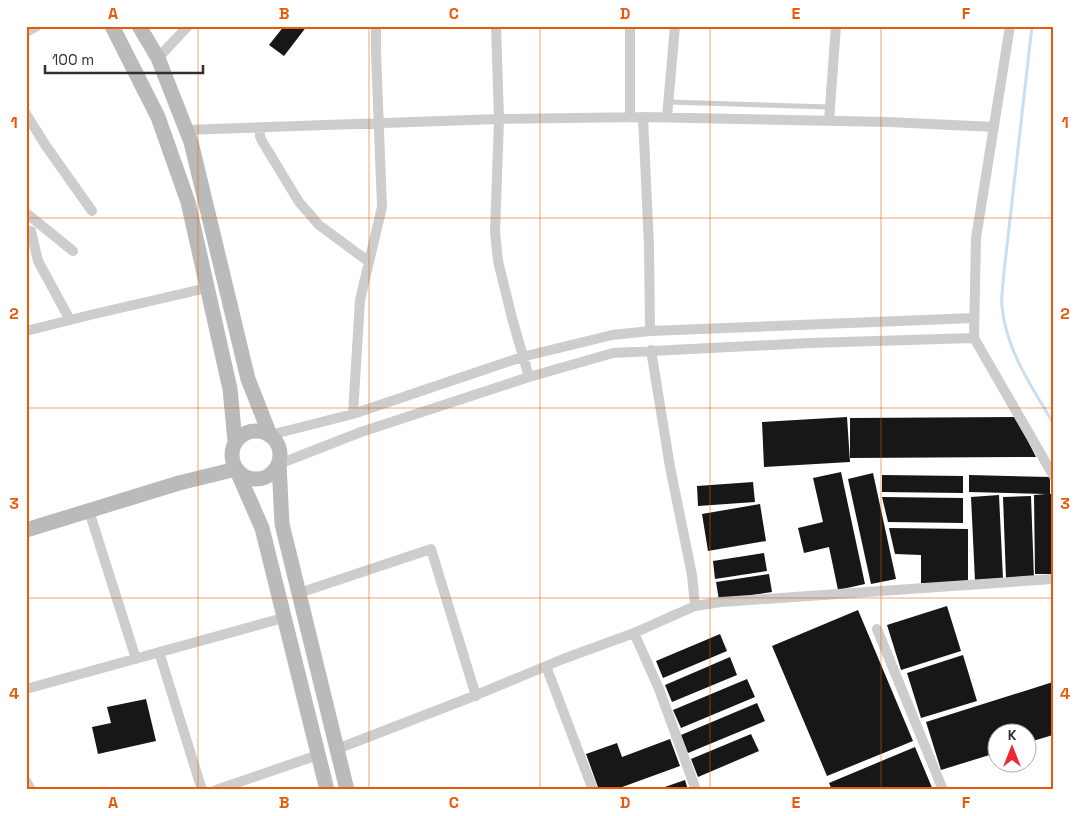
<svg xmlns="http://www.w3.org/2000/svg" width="1079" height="816" viewBox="0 0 1079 816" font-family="'Space Grotesk',sans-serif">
<rect width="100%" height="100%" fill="#fff"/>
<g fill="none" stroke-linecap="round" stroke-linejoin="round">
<path stroke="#c9dfef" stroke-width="3" d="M1032,26L1004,272C1003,284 1001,296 1002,307C1006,350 1032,387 1053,423"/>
</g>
<path fill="#171717" d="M284,26H307L284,56L269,45Z
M847,417L850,462L764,467L762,422Z
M1016,417L1036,457L850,458V418Z
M841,472L865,584L838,590L829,547L804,553L798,528L823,522L813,478Z
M873,473L896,579L871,584L848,479Z
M882,475L963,476V493L882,492Z
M969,475L1050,477V494H1053V574H1035L1034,495L1046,494L969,492Z
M753,482L755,502L698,506L697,486Z
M999,495L1003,579L975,581L971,497Z
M1031,496L1034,578L1006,579L1003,497Z
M882,497L963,498V523L888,522Z
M760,504L766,541L708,551L702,514Z
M889,528L968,529V583H921V555L895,554Z
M764,553L767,571L715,579L713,561Z
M769,574L772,592L719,600L716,582Z
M947,606L961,651L901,670L887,625Z
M858,610L913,741L827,776L772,646Z
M720,634L727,651L663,678L656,661Z
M963,655L977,701L921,718L907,673Z
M730,657L737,675L672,702L665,685Z
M747,679L755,697L681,728L673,710Z
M1053,682V735L1026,743V734H996V753L941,770L926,722Z
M146,699L156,741L98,754L92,727L111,723L107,707Z
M757,703L765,721L688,753L681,735Z
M751,734L759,751L698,777L691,759Z
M670,739L680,766L614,790H599L586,754L617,743L622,757Z
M915,747L933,790H832L829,783Z
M685,780L688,790H660L659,789Z"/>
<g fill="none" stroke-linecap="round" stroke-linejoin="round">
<path stroke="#cdcdcd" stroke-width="5" d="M669,102L830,107"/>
<path stroke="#cdcdcd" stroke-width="10" d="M496,26L499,119L495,232L498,261L512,318L529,377
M630,26V117
M1010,26L976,238L974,338L1053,475
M26,32L37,26
M158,58L188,26
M26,114L46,146L92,211
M643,117L649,246L650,331
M667,117L675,26
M829,121L836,26
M260,127V136L262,141L299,202L319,225L369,262
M186,130L499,119L643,117L889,122L994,127
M26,213L73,251
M31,231L38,261L70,320
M26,331L90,315L207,288
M651,350L670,467L692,575L695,606
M353,414L360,300L382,207L376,53V26
M270,435L353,414L522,357L612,335L650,331L974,318
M279,464L361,432L529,377L613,353L810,343L974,338
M89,511L136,659
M299,593L431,549L476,696
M877,629L943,790
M634,633L659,689L696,790
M159,652L202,790
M546,666L593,790
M26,689L283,618
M337,749L469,698L563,659L634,633L695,606L721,602L1053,579
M26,781L31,790
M216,790L318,755"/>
<path stroke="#bababa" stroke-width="15" d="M112,26L158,117L188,202L230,389L235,441
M139,26L158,58L191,142L248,379L270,435
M232 455a24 24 0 1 1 48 0a24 24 0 1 1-48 0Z
M279,464L282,524L347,790
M237,471L262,528L327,790
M26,530L179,483L236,469"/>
</g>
<path fill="none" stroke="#e8590c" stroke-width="1" stroke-opacity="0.55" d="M198,26V790M369,26V790M540,26V790M710,26V790M881,26V790M26,218H1053M26,408H1053M26,598H1053"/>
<rect width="1079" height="816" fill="none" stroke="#ffffff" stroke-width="55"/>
<g transform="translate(1012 748)"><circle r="24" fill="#ffffff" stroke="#acacac"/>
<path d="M0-4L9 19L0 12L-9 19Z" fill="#f12833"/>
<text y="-8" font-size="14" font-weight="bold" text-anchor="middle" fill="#303030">K</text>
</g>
<path d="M45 65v8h158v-8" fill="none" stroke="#303030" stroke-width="2.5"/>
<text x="52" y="65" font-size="15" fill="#303030" stroke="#ffffff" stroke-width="4" paint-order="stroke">100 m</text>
<rect x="28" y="28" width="1024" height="760" fill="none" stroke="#e8590c" stroke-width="2"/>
<g font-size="16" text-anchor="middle" font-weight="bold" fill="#e8590c">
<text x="113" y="19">A</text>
<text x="284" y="19">B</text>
<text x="454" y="19">C</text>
<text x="625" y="19">D</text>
<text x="796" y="19">E</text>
<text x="966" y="19">F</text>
<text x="14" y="128">1</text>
<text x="1065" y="128">1</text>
<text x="14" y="319">2</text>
<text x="1065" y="319">2</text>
<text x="14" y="509">3</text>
<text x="1065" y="509">3</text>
<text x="14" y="699">4</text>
<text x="1065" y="699">4</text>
<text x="113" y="808">A</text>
<text x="284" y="808">B</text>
<text x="454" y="808">C</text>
<text x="625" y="808">D</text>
<text x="796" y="808">E</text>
<text x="966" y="808">F</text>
</g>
</svg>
